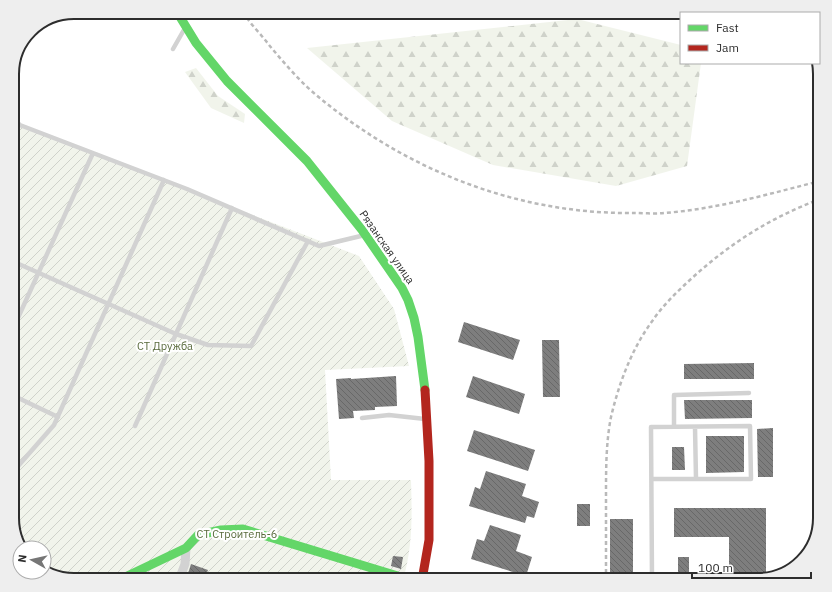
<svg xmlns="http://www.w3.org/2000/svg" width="832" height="592" viewBox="0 0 832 592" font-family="'IBM Plex Sans',sans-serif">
<defs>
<pattern id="forest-firs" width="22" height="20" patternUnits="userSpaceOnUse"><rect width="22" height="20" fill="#f1f4eb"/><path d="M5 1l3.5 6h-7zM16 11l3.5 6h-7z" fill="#cfd2ca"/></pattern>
<pattern id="garden-furrows" width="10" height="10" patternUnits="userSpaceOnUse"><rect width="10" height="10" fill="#f1f4eb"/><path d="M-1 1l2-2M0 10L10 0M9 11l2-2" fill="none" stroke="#cfd2ca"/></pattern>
<pattern id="building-back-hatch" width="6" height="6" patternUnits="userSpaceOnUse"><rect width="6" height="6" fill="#7e7e7e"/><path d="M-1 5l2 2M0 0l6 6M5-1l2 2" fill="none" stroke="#686868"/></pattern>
</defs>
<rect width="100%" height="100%" fill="#fff"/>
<path fill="url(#forest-firs)" d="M577,19L681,45V63H701L687,166L616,186L493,165L392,121L307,48Z
M196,68L218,96L245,114L244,123L211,108L185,72Z"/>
<path fill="url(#garden-furrows)" d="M12,122L359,256L394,309L409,366L325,370L331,480H411C412,515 413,546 403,580H74L44,570V548H20L12,521Z"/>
<path fill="url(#building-back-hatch)" d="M464,322L520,340L513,360L458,342Z
M542,340H559L560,397H543Z
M754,363V379H684V364Z
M396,376L397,406L375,407V410L353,411L354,418L339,419L336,379L351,378V379Z
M473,376L525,394L519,414L466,397Z
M684,400H752V418L685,419Z
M773,428V477H758L757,429Z
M474,430L535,450L528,471L467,451Z
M706,436H744V472L706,473Z
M672,447H684L685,470H672Z
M486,471L526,484L522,496L539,502L534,518L527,516L525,523L469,506L475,487L480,489Z
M577,504H590V526H577Z
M674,508H766V578L758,580H729V537H674Z
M610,519H633V580H610Z
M490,525L521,535L516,551L532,557L526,576L471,559L477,539L484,541Z
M393,556L403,557L401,569L391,566Z
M678,557H689V580H678Z
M191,564L208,570L204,580H194L187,577Z"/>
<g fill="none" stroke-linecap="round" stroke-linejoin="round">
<path stroke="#d2d2d2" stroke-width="4.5" d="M173,49L185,28
M12,122L187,189L319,246L365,235
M12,140L19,124
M12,261L176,334L208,345L251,346L308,241
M12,331L93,153
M12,395L58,417
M362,418L389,415L425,419
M135,426L232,208
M674,427V395L749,393
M695,427L696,479
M12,473L54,425L164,180
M652,580L651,427L750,426L751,479H652"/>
<path stroke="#d2d2d2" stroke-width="9" d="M179,580L185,564L186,548"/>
<path stroke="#63d668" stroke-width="9" d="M177,12L196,43L227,81L307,161L362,230L402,288L408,300L414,318L418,337L425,390
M119,580L186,548L198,535L221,530L243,529L411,580"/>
<path stroke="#b3261e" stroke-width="9" d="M422,580L429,540V461L425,390"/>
<path stroke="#b9b9b9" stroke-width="2.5" stroke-dasharray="4 3" stroke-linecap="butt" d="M243,12C250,24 261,34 269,45C285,64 302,84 321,99C409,171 518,214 632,213C642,213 654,214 664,213C717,209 769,194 820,181
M606,580C606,552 606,523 606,495C606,469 606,442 611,417C619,383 632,348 653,320C664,304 678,291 692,278C732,242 770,218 820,199"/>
</g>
<g text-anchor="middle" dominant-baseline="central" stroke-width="4" stroke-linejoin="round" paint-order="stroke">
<g font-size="11" fill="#2d2d2d" stroke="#fff">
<text transform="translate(387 247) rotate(55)">Рязанская улица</text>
</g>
<g font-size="11" fill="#57693a" stroke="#fff">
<text x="165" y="346">СТ Дружба</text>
<text x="237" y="534">СТ Строитель-6</text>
</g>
</g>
<path d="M0 0H832V592H0ZM74 19H758A55 55 0 0 1 813 74V518A55 55 0 0 1 758 573H74A55 55 0 0 1 19 518V74A55 55 0 0 1 74 19Z" fill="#eee" fill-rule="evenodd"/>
<path fill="none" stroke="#2d2d2d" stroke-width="2" d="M74 19H758A55 55 0 0 1 813 74V518A55 55 0 0 1 758 573H74A55 55 0 0 1 19 518V74A55 55 0 0 1 74 19Z"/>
<rect x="680" y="12" width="140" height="52" fill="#ffffff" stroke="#ababab"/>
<rect x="688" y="25" width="20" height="6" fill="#63d668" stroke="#ababab"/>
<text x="716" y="32" font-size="12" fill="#2d2d2d">Fast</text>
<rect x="688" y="45" width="20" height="6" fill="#b3261e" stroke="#ababab"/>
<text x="716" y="52" font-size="12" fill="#2d2d2d">Jam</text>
<g transform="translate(32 560) rotate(278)"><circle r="19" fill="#ffffff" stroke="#ababab"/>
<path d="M0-3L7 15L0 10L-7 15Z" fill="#767676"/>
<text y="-6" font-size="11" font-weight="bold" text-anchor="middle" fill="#2d2d2d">N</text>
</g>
<path d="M692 572v6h119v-6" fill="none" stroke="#2d2d2d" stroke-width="2"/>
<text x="698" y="572" font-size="12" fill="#2d2d2d" stroke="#ffffff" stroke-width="3" paint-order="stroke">100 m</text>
</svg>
